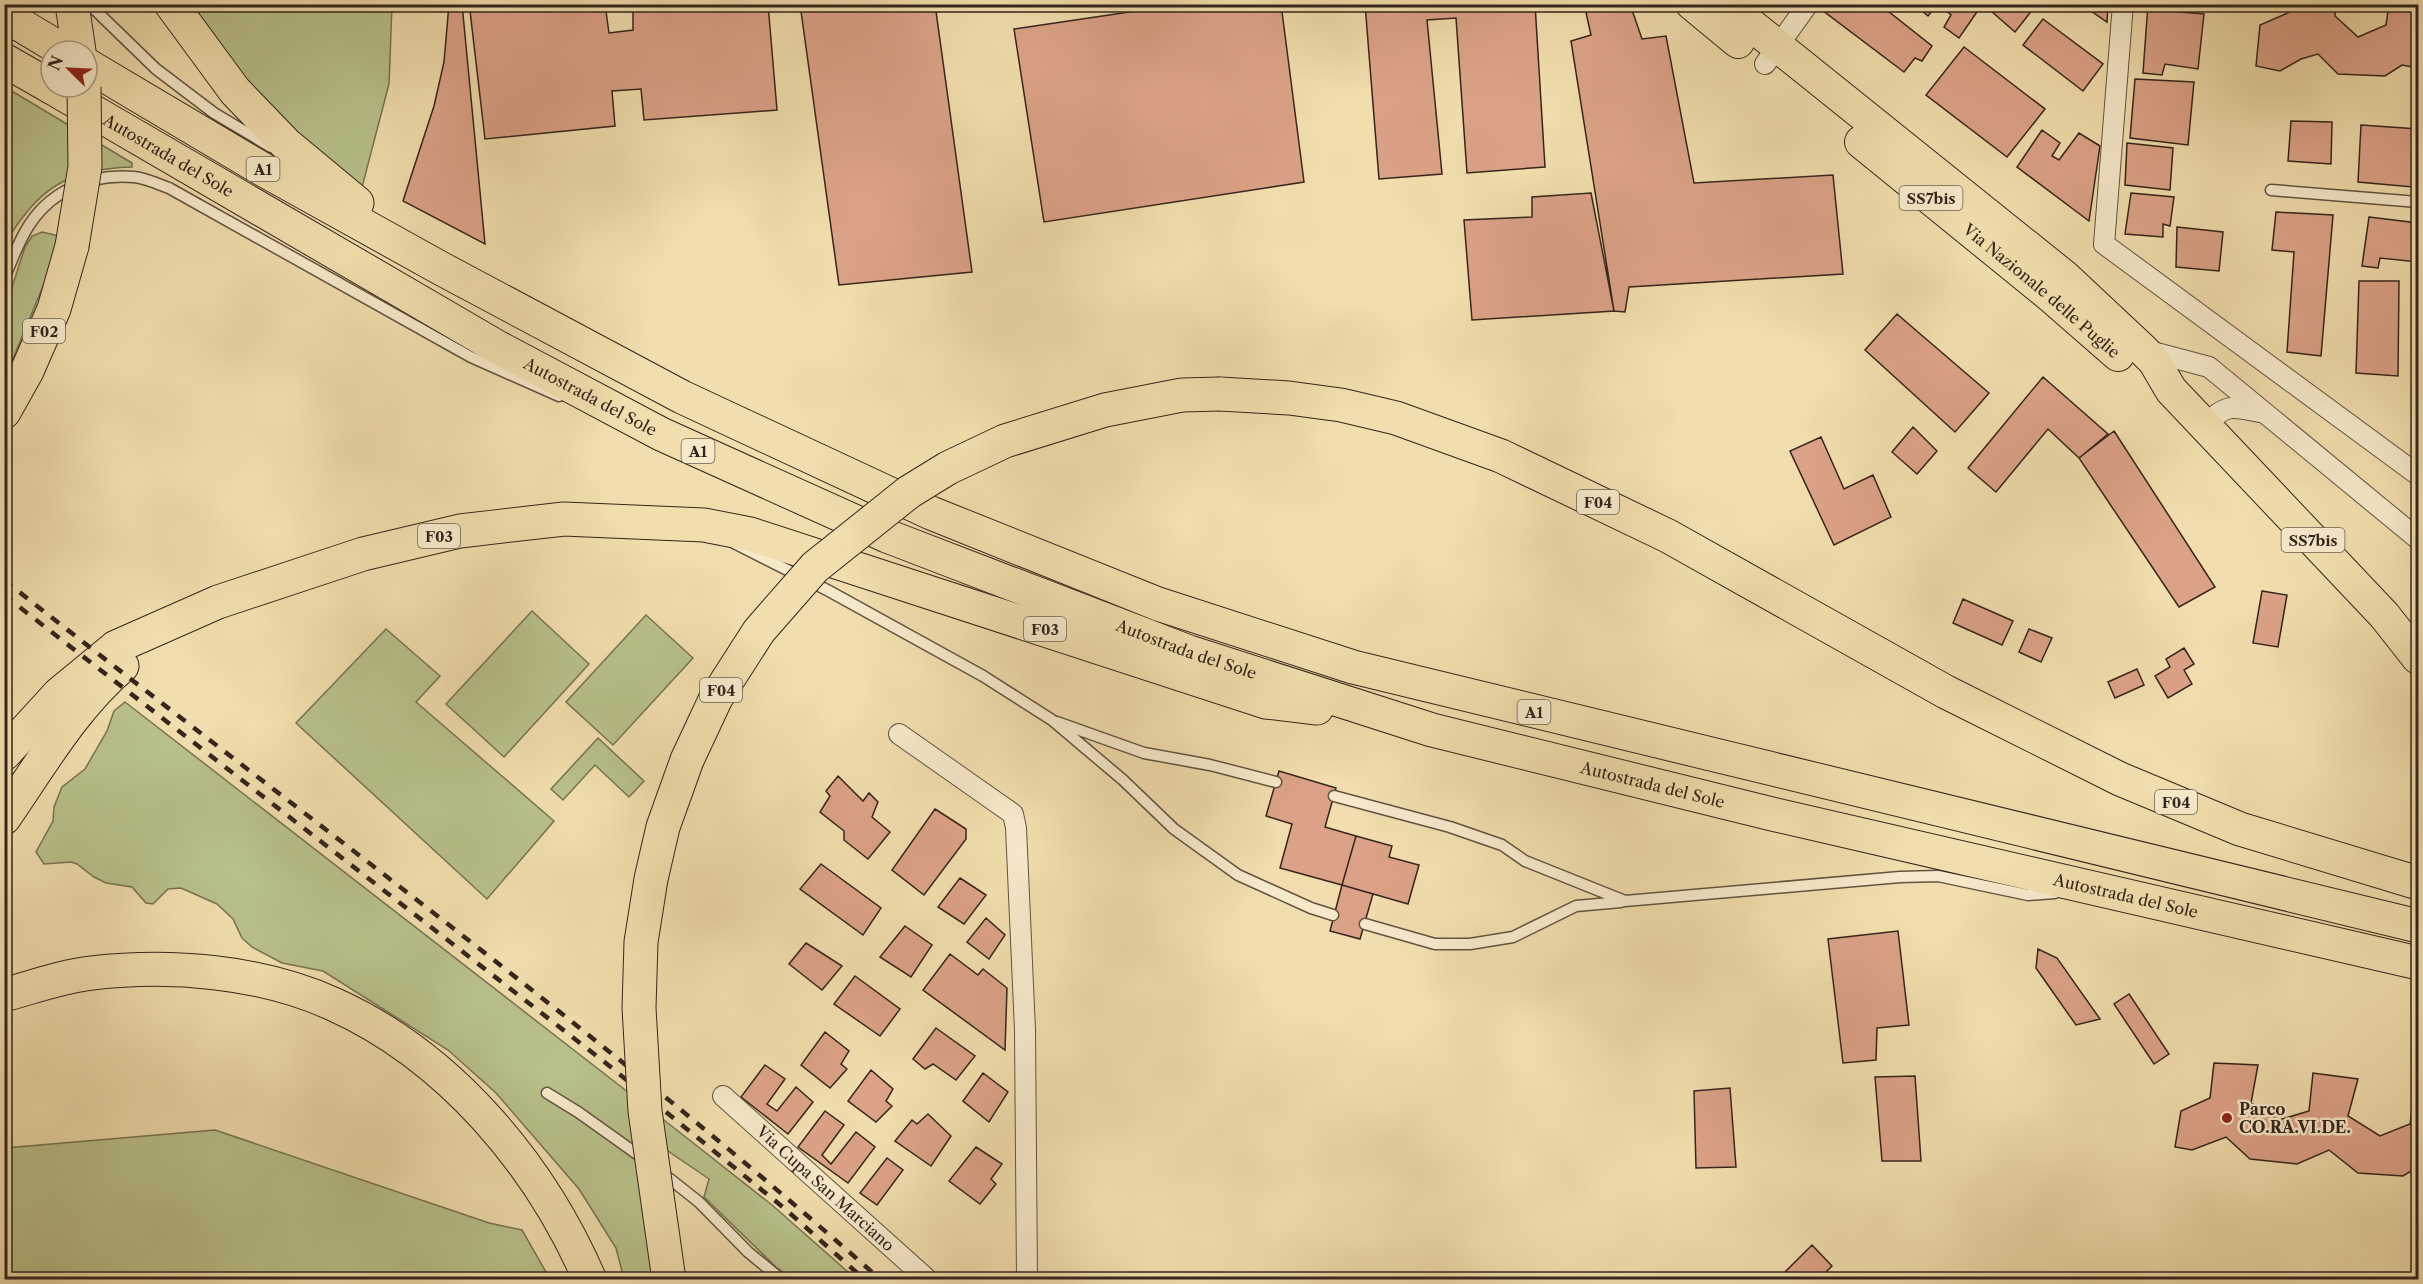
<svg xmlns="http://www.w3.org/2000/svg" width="2423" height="1284" viewBox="0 0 2423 1284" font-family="'Libre Caslon Text',serif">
<rect width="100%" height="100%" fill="#f1ddad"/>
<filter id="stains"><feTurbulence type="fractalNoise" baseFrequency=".00333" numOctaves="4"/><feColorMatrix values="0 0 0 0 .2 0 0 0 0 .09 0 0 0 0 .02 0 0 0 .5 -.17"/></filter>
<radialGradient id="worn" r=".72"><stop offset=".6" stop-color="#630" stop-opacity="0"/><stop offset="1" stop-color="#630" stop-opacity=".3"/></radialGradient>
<path fill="#b9c18a" stroke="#767353" stroke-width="1.5" d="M184,5H392L389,84L361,191L302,144L240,76Z
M5,87L132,163V167C65,169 38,189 4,245L6,203Z
M42,232L59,236L51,267L5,378V309L25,247L32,236Z
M532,611L589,664L504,757L446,704Z
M646,615L693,658L613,745L566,702Z
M386,629L440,676L416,702L554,821L487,899L296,723Z
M125,702L664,1120L772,1205L856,1279H792L776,1267L704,1197L709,1179L631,1126L653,1279H624L616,1248L579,1189L496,1093L448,1050L323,971L282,963L252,947L242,938L233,919L217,904L181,888L168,889L153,904L146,903L132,887L106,883L94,877L77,864L71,862L44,864L36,852L53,821L54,807L62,787L85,769L107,731L114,711Z
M598,738L644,781L629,797L595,765L563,800L551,789Z
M215,1130L489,1223L522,1230L550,1279H5V1148Z"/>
<path fill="#dca287" stroke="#34251c" stroke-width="1.5" d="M449,4H462L485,244L403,201L434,106L444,62Z
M584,4H605L609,33L633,30V4H768L777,110L644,120L641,89L612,91L615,126L485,139L470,11Z
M800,4H935L972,272L839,285Z
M1140,4H1281L1304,182L1044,222L1014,29L1136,11Z
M1365,4H1535L1545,167L1467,173L1456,18L1427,20L1442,174L1379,179Z
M1611,4H1630L1642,39L1666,36L1694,183L1833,175L1843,274L1629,287L1625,312L1614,311L1571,41L1591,35L1585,8Z
M1826,4H1879L1932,46L1922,61L1915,58L1904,72L1822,10Z
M1914,4H1938L1928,16Z
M1939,4H1975L1979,9L1959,38L1944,27L1951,15Z
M1983,4H2037L2015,32Z
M2081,4H2108L2107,22Z
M2148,4H2169L2168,11L2204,14L2198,69L2165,64L2162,75L2143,73Z
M2291,4H2336L2335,16L2358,37L2386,25L2389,4H2418V68L2402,65L2385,76L2338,74L2318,54L2301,59L2280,71L2256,66L2260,25L2290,12Z
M2043,19L2103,64L2083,91L2023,45Z
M1964,47L2045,109L2007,157L1926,95Z
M2135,79L2194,82L2188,145L2130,138Z
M2291,121L2332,122L2331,164L2288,161Z
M2361,125L2418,129L2413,187L2358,182Z
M2042,130L2060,143L2052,156L2059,160L2079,133L2100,146L2089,221L2017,167Z
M2127,143L2173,148L2170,190L2125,185Z
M1591,193L1614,311L1472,320L1464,220L1532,217V197Z
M2131,193L2174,197L2170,226L2163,224V237L2125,234Z
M2276,212L2333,215L2321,356L2287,352L2294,252L2272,250Z
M2369,217L2418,223V262L2380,258L2378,268L2362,266Z
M2177,227L2223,232L2219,271L2176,267Z
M2359,281H2399L2398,376L2356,373Z
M1897,314L1989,393L1955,432L1865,350Z
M2043,377L2108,434L2079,458L2048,429L1996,492L1968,468Z
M1913,427L1937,451L1917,474L1892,452Z
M2114,431L2215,587L2179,607L2079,458Z
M1821,437L1844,489L1873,475L1891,517L1834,545L1790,451Z
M2262,591L2287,595L2278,647L2253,643Z
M1963,599L2013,621L2002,645L1953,623Z
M2029,629L2052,638L2041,662L2019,652Z
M2184,648L2194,664L2184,670L2192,684L2168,698L2155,676L2170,667L2166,659Z
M2137,669L2144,685L2115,698L2108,682Z
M1279,771L1336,788L1325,827L1356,836L1342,885L1280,868L1292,824L1266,816Z
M838,776L863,801L869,793L878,802L872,817L890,832L868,859L844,840V831L820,812L830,796L826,791Z
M935,809L966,829V839L924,895L892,870Z
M1356,836L1392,846L1389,857L1419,865L1408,904L1342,885Z
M821,864L881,908L863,935L800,889Z
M960,878L986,895L964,924L938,907Z
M1342,885L1373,894L1360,939L1330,931Z
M986,918L1005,935L989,959L967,942Z
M905,926L932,945L911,977L880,957Z
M1898,931L1909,1025L1877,1028L1876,1060L1843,1063L1828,939Z
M806,943L842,966L822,990L789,964Z
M2038,949L2057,958L2100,1019L2076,1025L2036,968Z
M950,954L978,975L983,969L1007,988L1005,1050L923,990Z
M855,976L900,1009L880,1036L834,1004Z
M2129,994L2169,1054L2154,1064L2114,1004Z
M936,1028L975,1056L956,1080L933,1064L925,1069L913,1059Z
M825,1032L849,1051L841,1064L847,1069L830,1088L801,1065Z
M2214,1063L2258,1065L2251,1103L2279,1120L2309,1111L2313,1073L2358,1079L2348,1116L2380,1136L2410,1124L2416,1088H2418V1167L2403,1176L2358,1173L2329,1150L2297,1164L2250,1159L2226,1137L2192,1150L2175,1147L2181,1111L2210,1098Z
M765,1065L785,1079L767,1104L777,1111L796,1087L813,1102L788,1134L741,1097Z
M871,1070L893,1089L886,1101L892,1106L876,1122L848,1101Z
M983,1073L1008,1092L989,1122L963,1101Z
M1915,1076L1921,1161H1882L1875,1077Z
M1730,1088L1736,1167L1696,1168L1694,1091Z
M825,1111L844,1125L822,1155L831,1164L856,1132L875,1147L848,1183L798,1147Z
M928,1114L951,1136L931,1166L895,1141L912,1120L917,1124Z
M976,1147L1002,1164L991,1179L996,1184L980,1204L949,1181Z
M887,1158L903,1170L877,1205L860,1193Z
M1812,1245L1832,1266L1818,1280H1777Z"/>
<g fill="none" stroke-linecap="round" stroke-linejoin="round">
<g stroke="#635340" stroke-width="13">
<path id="lane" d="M89,4L156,69L214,113L271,147
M2271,190L2418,202
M4,278C11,263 17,246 25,232C47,192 89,173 134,177C145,178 158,184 169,188L471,357L559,396
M734,543L829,591L983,676L1052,720L1123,780L1174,829L1238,875L1311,908L1333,915
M1057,722L1144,753L1210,765L1276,782
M1334,796L1450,827L1502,845L1525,861L1625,901L1900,877L1938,876L2028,895L2055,893
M1365,924L1435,944H1470L1513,937L1576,906L1621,902
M547,1093L578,1112L644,1159
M661,1172L699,1202L748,1252L782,1280"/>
</g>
<g stroke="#635340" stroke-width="22">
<g id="street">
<path d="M2123,4L2104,244L2418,475"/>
<path d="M1765,64L1808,4"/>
<path d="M2145,350L2209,367L2418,539"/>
<path d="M2204,425C2227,405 2229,405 2260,412"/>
<path d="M899,734L1013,814L1016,828L1025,1030L1027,1280"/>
<path id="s1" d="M723,1096L928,1280"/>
</g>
</g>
<g stroke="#34251c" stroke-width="34">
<g id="primary">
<path d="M1692,4L1738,42"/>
<path d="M1725,4L2064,276L2143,350L2154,361L2171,390L2384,615L2418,658"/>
<path id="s2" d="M1861,142L2048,294L2118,355"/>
</g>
</g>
<g stroke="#34251c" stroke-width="35">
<g id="highway">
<path d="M72,4L79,51"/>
<path d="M171,4L235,91L286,144L357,203"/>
<path d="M4,15L64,51"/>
<path d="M4,60L51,87"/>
<path d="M87,65L262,169L442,269L682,397L931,513L1158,604L1353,667L2418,926"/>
<path id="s3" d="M51,87L499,348L661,434L887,536L1189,652L1432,730L1772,814L2418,963"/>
<path d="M1220,394L1289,398L1341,405L1396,418L1501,456L1668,536L1946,692L2120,779L2240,829L2418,883"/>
<path d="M4,412L27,371L54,309L72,246"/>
<path d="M4,754L59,694L116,647L218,602L363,554L460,531L564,519L704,525L750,534L1266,702L1317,708"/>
<path d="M4,818C40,766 73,708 122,666"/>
<path d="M4,995C33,987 63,976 92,973C171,964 260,971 333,1004C449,1056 540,1164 590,1280"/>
</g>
</g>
<use href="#lane" stroke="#f6e9ca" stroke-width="10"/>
<use href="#street" stroke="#f6e9ca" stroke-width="20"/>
<use href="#primary" stroke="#f1ddad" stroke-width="32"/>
<use href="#highway" stroke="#f1ddad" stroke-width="33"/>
<path stroke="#34251c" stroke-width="4.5" stroke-dasharray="10 10" stroke-linecap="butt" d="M4,580C298,812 601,1032 881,1280
M4,595L607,1064L784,1208L865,1280"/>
<g stroke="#34251c" stroke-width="35" stroke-linecap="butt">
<path id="highway-bridge" d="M72,246L85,167L84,87
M669,1280L645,1111L639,1008L641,942L651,879L663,827L687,760L716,698L759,631L815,567L909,492L948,468L1005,441L1105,410L1182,395L1220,394"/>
</g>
<use href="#highway-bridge" stroke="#f1ddad" stroke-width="33"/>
</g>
<circle fill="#8f2418" stroke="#f6e9ca" stroke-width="2" cx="2227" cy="1118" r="6"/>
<g text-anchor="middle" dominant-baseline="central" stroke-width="5" stroke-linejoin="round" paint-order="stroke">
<g fill="#f6e9ca" stroke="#6e6050" stroke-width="1.5">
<rect x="246.5" y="157" width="33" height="24" rx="4.5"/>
<rect x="1899.5" y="186" width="63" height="24" rx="4.5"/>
<rect x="23" y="319" width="42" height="24" rx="4.5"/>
<rect x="681.5" y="439" width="33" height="24" rx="4.5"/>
<rect x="1577" y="490" width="42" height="24" rx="4.5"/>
<rect x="418" y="524" width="42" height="24" rx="4.5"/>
<rect x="2281.5" y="528" width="63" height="24" rx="4.5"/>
<rect x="1024" y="617" width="42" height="24" rx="4.5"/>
<rect x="700" y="678" width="42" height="24" rx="4.5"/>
<rect x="1517.5" y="700" width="33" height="24" rx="4.5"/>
<rect x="2155" y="790" width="42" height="24" rx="4.5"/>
</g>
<g font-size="15" font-weight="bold" fill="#34251c">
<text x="263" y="169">A1</text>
<text x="1931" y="198">SS7bis</text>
<text x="44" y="331">F02</text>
<text x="698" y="451">A1</text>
<text x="1598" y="502">F04</text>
<text x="439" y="536">F03</text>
<text x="2313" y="540">SS7bis</text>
<text x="1045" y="629">F03</text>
<text x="721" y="690">F04</text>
<text x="1534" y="712">A1</text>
<text x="2176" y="802">F04</text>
</g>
<g font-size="16" fill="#34251c" stroke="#f6e9ca">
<text stroke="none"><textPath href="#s3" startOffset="136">Autostrada del Sole</textPath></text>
<text stroke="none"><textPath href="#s2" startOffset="234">Via Nazionale delle Puglie</textPath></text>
<text stroke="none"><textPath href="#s3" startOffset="622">Autostrada del Sole</textPath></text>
<text stroke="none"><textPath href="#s3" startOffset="1270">Autostrada del Sole</textPath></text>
<text stroke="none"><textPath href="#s3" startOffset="1756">Autostrada del Sole</textPath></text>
<text stroke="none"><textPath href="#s3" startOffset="2242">Autostrada del Sole</textPath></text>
<text stroke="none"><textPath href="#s1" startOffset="138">Via Cupa San Marciano</textPath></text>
</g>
<g font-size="16" font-weight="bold" fill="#34251c" stroke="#f6e9ca" text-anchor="start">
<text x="2239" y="1109">Parco<tspan x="2239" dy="18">CO.RA.VI.DE.</tspan></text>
</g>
</g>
<rect width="2423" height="1284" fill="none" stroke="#f1ddad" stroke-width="24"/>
<rect x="6" y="6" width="2411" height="1272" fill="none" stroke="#34251c" stroke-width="3"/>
<rect x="12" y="12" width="2399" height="1260" fill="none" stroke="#34251c" stroke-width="1.5"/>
<g transform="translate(69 69) rotate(294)"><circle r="28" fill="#f6e9ca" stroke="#a89b84" stroke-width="1.5"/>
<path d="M0-4.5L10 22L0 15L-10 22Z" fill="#8f2418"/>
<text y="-9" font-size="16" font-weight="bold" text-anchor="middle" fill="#34251c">N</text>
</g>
<rect width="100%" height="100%" filter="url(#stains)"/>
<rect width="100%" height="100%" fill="url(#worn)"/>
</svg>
